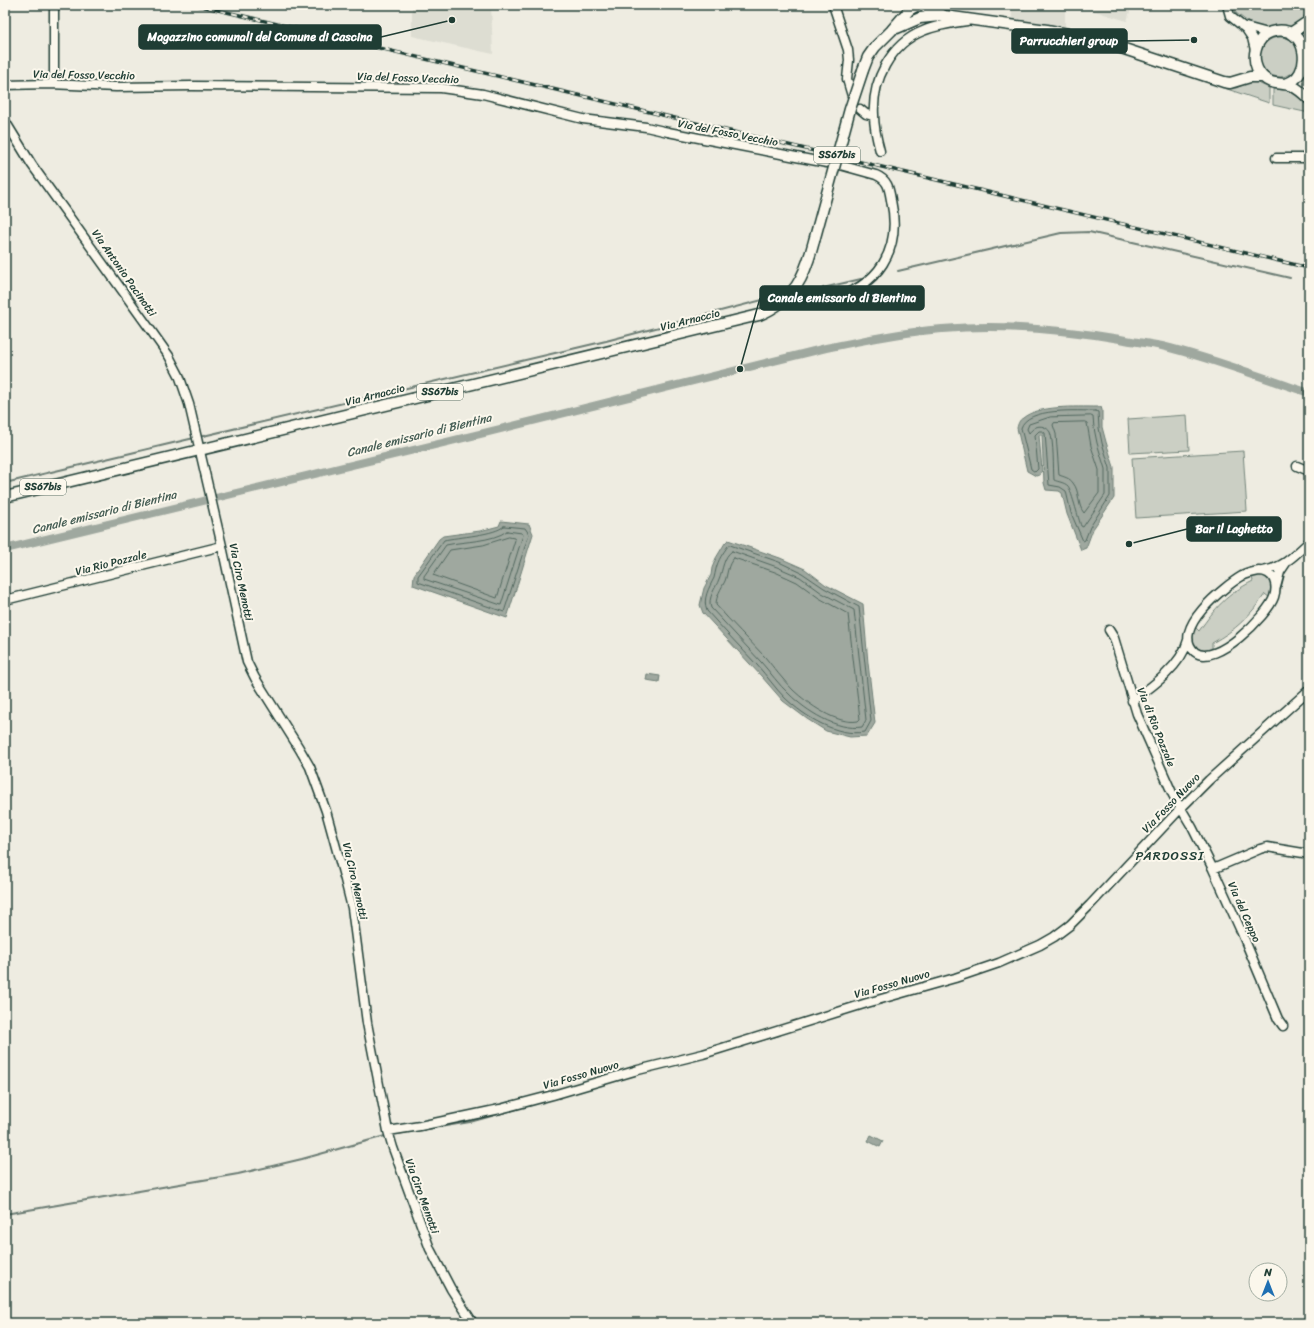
<svg xmlns="http://www.w3.org/2000/svg" width="1314" height="1328" viewBox="0 0 1314 1328" font-family="Sriracha,sans-serif">
<rect width="100%" height="100%" fill="#eeece1"/>
<filter id="ink" filterUnits="userSpaceOnUse"><feTurbulence type="fractalNoise" baseFrequency=".025" numOctaves="2"/><feDisplacementMap in="SourceGraphic" scale="8" xChannelSelector="R" yChannelSelector="G"/><feConvolveMatrix kernelMatrix="1 2 1 2 8 2 1 2 1" color-interpolation-filters="sRGB"/></filter>
<g filter="url(#ink)">
<path fill="#ddddd2" d="M412,5H491L493,54L412,36Z
M1012,5H1065V26L1012,19Z
M1075,5H1132L1127,21Z"/>
<path fill="#cbcfc4" stroke="#75867c" d="M1233,5H1309V12L1294,26H1281L1261,29L1248,22L1236,13Z
M1260 57a20 20 0 1 1 40 0a20 20 0 1 1-40 0Z
M1250,82H1256L1269,88V103L1221,87L1236,88Z
M1273,89C1294,91 1293,89 1309,104V113L1273,105Z
M1187,415L1189,450L1130,453L1128,419Z
M1243,451L1247,511L1136,518L1132,458Z
M1251,574H1258L1268,576L1273,586L1270,598L1265,594C1250,616 1236,630 1212,643V650C1194,653 1190,642 1194,626L1199,631C1215,608 1227,594 1253,581Z"/>
<path fill="#9fa89f" stroke="#6c7d74" d="M1096,407H1101L1102,410V427L1106,442L1114,467V498L1093,529L1086,548L1081,550L1067,514L1062,493L1059,491L1046,490L1044,483L1042,435H1039L1042,470L1040,475L1036,476L1027,471L1017,428C1018,424 1019,420 1023,418C1038,405 1077,407 1096,407Z
M501,521L529,524L533,534L507,618L413,585L414,575L439,539L443,536L480,531L499,526Z
M728,540L780,558L805,569L826,585L863,604L868,663L875,723L867,736L850,737L826,731L807,719L783,701L762,677L703,613L700,605L704,588L711,575L712,568L716,558L725,543Z
M647,674L660,676L659,682L646,680Z
M871,1135L883,1141L880,1147L868,1141Z"/>
<g fill="none" stroke-linecap="round" stroke-linejoin="round">
<path stroke="#52685f" stroke-width="1" d="M1096,411L1098,412L1099,428L1102,443L1110,468V496L1090,527L1085,540L1083,541L1071,513L1066,491L1060,487L1049,485L1045,433L1042,431H1039L1035,435L1038,469L1035,472L1031,469L1021,428C1027,407 1078,411 1096,411Z
M1091,416L1093,417L1094,428L1097,443L1105,469V495L1083,527L1081,526C1079,520 1070,487 1068,486C1064,482 1058,482 1054,480C1053,468 1054,442 1050,432C1047,427 1041,425 1036,427C1033,428 1031,431 1029,433L1027,429L1029,424L1050,417Z
M1085,422L1087,423L1091,446L1099,470V493L1084,513C1077,505 1080,491 1073,483C1070,478 1064,477 1059,475L1056,434L1053,425L1054,423Z
M504,526L525,528L529,534L504,612L418,582V576L444,540C457,537 496,535 504,526Z
M507,531L522,533L523,535L501,605L424,579V576L446,545C464,541 492,542 507,531Z
M509,537L514,538L515,540L497,598L433,575L450,550L483,545Z
M730,545L779,562L802,573L824,588L859,607L871,721L865,732C837,737 805,717 785,698C775,688 767,676 757,665C740,647 723,629 707,611C702,599 709,588 714,578C715,575 715,572 716,569C718,560 723,553 728,546Z
M732,551L777,567L800,577L822,593L854,610L866,720L862,727C837,731 806,711 789,694C779,685 770,672 761,662C744,644 728,626 711,608C707,598 716,588 719,579C723,570 723,557 732,551Z
M734,558L775,572L797,582L819,598L848,614L860,719L858,721C837,725 808,704 793,690C783,680 774,668 765,657C749,640 732,623 716,605C716,596 721,589 725,581C728,573 727,565 734,558Z"/>
<path stroke="#6c7d74" stroke-width="2" d="M898,271L1061,233L1089,232L1290,278
M823,288L861,279
M199,437L606,341L770,298
M5,483L194,438
M748,1044L780,1035
M397,1134L470,1122L517,1109
M5,1214L238,1174L302,1159L385,1136"/>
<path stroke="#9fa89f" stroke-width="8" d="M5,549L484,433L826,348C864,340 903,332 942,329C1002,324 1061,329 1120,339C1134,342 1148,343 1162,346C1212,358 1260,377 1309,393"/>
<g stroke="#1f3d34" stroke-width="11">
<path id="minor" d="M833,5L848,50L849,60L847,79L852,96
M1227,5L1230,16L1246,29L1252,38L1255,50
M1242,26L1268,33
M50,84L53,82L54,75V5
M5,85L50,84L116,87L192,86L441,88L483,94L583,119L646,127L668,132L827,163
M860,109L866,114L874,116
M5,121L32,165L152,332L169,356L179,375L189,404L222,546L247,662L255,678L299,748L310,767L326,811L345,880L352,908L367,1023L388,1131L393,1148L430,1249L451,1289L473,1323
M880,151C877,140 874,127 874,115C872,81 890,44 923,31C937,25 952,23 967,21
M1276,158H1309
M792,294C802,304 816,303 829,299C879,287 902,250 891,200C889,188 888,180 876,175L840,165
M1297,466L1309,471
M1259,571C1266,571 1271,573 1274,580C1276,585 1276,591 1274,597C1268,615 1215,668 1195,652C1169,630 1225,586 1242,576C1248,573 1253,572 1259,571Z
M1263,571C1283,568 1295,555 1309,542
M1276,587L1280,572L1286,563
M5,600L222,546
M1109,630L1114,638L1137,714L1173,795L1192,827L1213,869L1241,931L1278,1019L1283,1026
M1132,701C1153,686 1182,665 1188,640
M1213,869L1260,849L1267,847L1309,854
M388,1131L420,1126L500,1109L553,1095L638,1070L703,1054L867,1003L955,978L999,963L1040,945L1054,937L1070,925L1090,905L1181,808L1209,780L1309,690"/>
</g>
<g stroke="#1f3d34" stroke-width="13">
<path id="major" d="M920,5L945,16L1047,30L1094,39L1224,82L1230,83L1250,77H1263
M897,28L920,18L940,16
M1291,33L1309,21
M863,70L868,57L875,47L891,31L909,10L916,6H921
M1284,84C1314,80 1310,21 1271,32C1264,34 1258,41 1256,49C1252,62 1258,77 1271,82C1278,84 1285,83 1292,86C1299,89 1304,94 1309,99
M5,497L759,315C795,300 805,276 814,241"/>
</g>
<use href="#minor" stroke="#fbf7ec" stroke-width="8"/>
<use href="#major" stroke="#fbf7ec" stroke-width="10"/>
<g stroke="#1f3d34" stroke-width="3.5">
<path id="rail" d="M197,5L1309,268"/>
</g>
<use href="#rail" stroke="#fbf7ec" stroke-width="2" stroke-dasharray="6" stroke-linecap="butt"/>
<g stroke="#1f3d34" stroke-width="13" stroke-linecap="butt">
<path id="major-bridge" d="M814,241L850,109L863,70"/>
</g>
<use href="#major-bridge" stroke="#fbf7ec" stroke-width="10"/>
</g>
</g>
<g text-anchor="middle" dominant-baseline="central" stroke-width="4" stroke-linejoin="round" paint-order="stroke">
<g fill="#fbf7ec" stroke="#61756b" stroke-width="1">
<rect x="814" y="147" width="46" height="16" rx="3"/>
<rect x="417" y="384" width="46" height="16" rx="3"/>
<rect x="20" y="479" width="46" height="16" rx="3"/>
</g>
<g font-size="10" font-weight="bold" fill="#1f3d34">
<text x="837" y="155">SS67bis</text>
<text x="440" y="392">SS67bis</text>
<text x="43" y="487">SS67bis</text>
</g>
<g font-size="11" fill="#1f3d34" stroke="#fbf7ec">
<text transform="translate(84 75) rotate(1)">Via del Fosso Vecchio</text>
<text transform="translate(408 78) rotate(2)">Via del Fosso Vecchio</text>
<text transform="translate(728 133) rotate(11)">Via del Fosso Vecchio</text>
<text transform="translate(124 273) rotate(55)">Via Antonio Pacinotti</text>
<text transform="translate(690 320) rotate(-14)">Via Arnaccio</text>
<text transform="translate(375 395) rotate(-14)">Via Arnaccio</text>
<text transform="translate(111 563) rotate(-14)">Via Rio Pozzale</text>
<text transform="translate(241 582) rotate(78)">Via Ciro Menotti</text>
<text transform="translate(1156 727) rotate(68)">Via di Rio Pozzale</text>
<text transform="translate(1171 803) rotate(-46)">Via Fosso Nuovo</text>
<text transform="translate(355 881) rotate(77)">Via Ciro Menotti</text>
<text transform="translate(1244 912) rotate(66)">Via del Ceppo</text>
<text transform="translate(892 984) rotate(-16)">Via Fosso Nuovo</text>
<text transform="translate(581 1075) rotate(-16)">Via Fosso Nuovo</text>
<text transform="translate(422 1196) rotate(70)">Via Ciro Menotti</text>
</g>
<g font-size="12" font-style="italic" fill="#455d54" stroke="#fbf7ec">
<text transform="translate(419 435) rotate(-14)">Canale emissario di Bientina</text>
<text transform="translate(104 512) rotate(-14)">Canale emissario di Bientina</text>
</g>
<g font-size="13" letter-spacing="1" fill="#1f3d34" stroke="#fbf7ec">
<text x="1170" y="855">PARDOSSI</text>
</g>
</g>
<path fill="none" stroke="#1f3d34" stroke-width="1.5" d="M452 20L381 37M1194 40L1127 41M740 369L760 298M1129 544L1187 529"/>
<g fill="#1f3d34" stroke="#fbf7ec" stroke-width="1.5">
<circle cx="452" cy="20" r="4"/>
<circle cx="1194" cy="40" r="4"/>
<circle cx="740" cy="369" r="4"/>
<circle cx="1129" cy="544" r="4"/>
</g>
<g fill="#1f3d34" stroke="#1f3d34" stroke-width="1.5">
<rect x="139" y="25" width="242" height="24" rx="4"/>
<rect x="1012" y="29" width="115" height="24" rx="4"/>
<rect x="760" y="286" width="164" height="24" rx="4"/>
<rect x="1187" y="517" width="94" height="24" rx="4"/>
</g>
<g font-size="12" text-anchor="middle" font-weight="bold" fill="#fff">
<text x="260" y="41">Magazzino comunali del Comune di Cascina</text>
<text x="1069" y="45">Parrucchieri group</text>
<text x="842" y="302">Canale emissario di Bientina</text>
<text x="1234" y="533">Bar il Laghetto</text>
</g>
<rect width="1314" height="1328" fill="none" stroke="#fbf7ec" stroke-width="20"/>
<rect x="10" y="10" width="1294" height="1308" fill="none" stroke="#1f3d34" stroke-width="1.5" filter="url(#ink)"/>
<g transform="translate(1268 1282)"><circle r="19" fill="#fbf7ec" stroke="#a3ada2"/>
<path d="M0-3L7 15L0 10L-7 15Z" fill="#1f6fb2"/>
<text y="-6" font-size="11" font-weight="bold" text-anchor="middle" fill="#1f3d34">N</text>
</g>
</svg>
